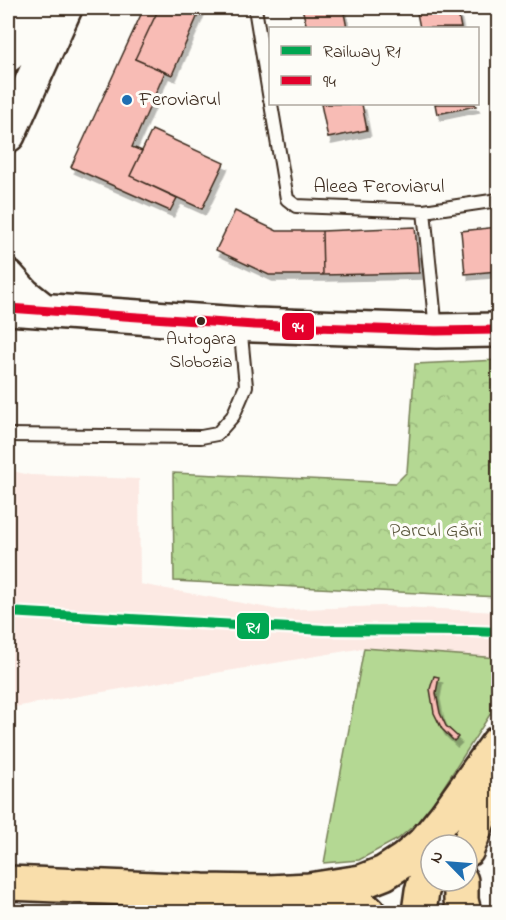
<svg xmlns="http://www.w3.org/2000/svg" width="506" height="920" viewBox="0 0 506 920" font-family="'Indie Flower',sans-serif">
<defs>
<pattern id="forest-crowns" width="20" height="18" patternUnits="userSpaceOnUse" patternTransform="scale(1.5)"><rect width="20" height="18" fill="#b4d893"/><path d="M2 6a3 3 0 1 1 6 0M12 15a3 3 0 1 1 6 0" fill="none" stroke="#9cba7e"/></pattern>
<filter id="shadow"><feDropShadow dx="3.5" dy="6" stdDeviation="0" flood-color="#0004"/></filter>
</defs>
<rect width="100%" height="100%" fill="#fdfcf7"/>
<filter id="ink" filterUnits="userSpaceOnUse"><feTurbulence type="fractalNoise" baseFrequency=".0167" numOctaves="2"/><feDisplacementMap in="SourceGraphic" scale="12" xChannelSelector="R" yChannelSelector="G"/><feConvolveMatrix kernelMatrix="1 2 1 2 8 2 1 2 1" color-interpolation-filters="sRGB"/></filter>
<g filter="url(#ink)">
<path fill="#fce9e3" d="M8,470L30,475L139,479L140,584L279,610L382,606L498,612V658L364,648L8,708Z"/>
<path fill="#b4d893" stroke="#788158" stroke-width="1.5" d="M364,648L498,658V702L425,816L398,839L359,860L324,863Z"/>
<path fill="url(#forest-crowns)" stroke="#788158" stroke-width="1.5" d="M498,360V597L174,581L173,473L396,483L407,472L415,364Z"/>
<path fill="#f8bcb5" stroke="#3b2a1e" stroke-width="1.5" filter="url(#shadow)" d="M144,8H159L135,59L165,72L132,147L142,151L130,176L177,198L170,211L71,167Z
M159,8H201L172,75L135,59Z
M302,8H343L347,28H307Z
M416,8H457L461,28H420Z
M321,104H362L367,130L328,138Z
M435,104H475L476,106L437,114Z
M152,130L224,163L202,209L130,176Z
M235,211L277,231H322L323,275H269L216,250Z
M415,227L419,273L323,275L322,231Z
M498,227V271L465,274L461,231Z
M434,676L439,677L436,693L440,713L446,726L458,737L454,741L442,729L434,713L430,689Z"/>
<g fill="none" stroke-linecap="round" stroke-linejoin="round">
<g stroke="#3b2a1e" stroke-width="16">
<path id="lane" d="M255,8L270,100
M271,104L287,199L296,206L424,211L498,200
M424,211L436,330
M8,435L201,437L217,434L233,416L246,386L240,325"/>
</g>
<g stroke="#3b2a1e" stroke-width="38">
<path id="secondary" d="M8,55L29,8
M8,135L65,8
M8,277L24,295L43,310
M8,308L254,325L436,331L498,330"/>
</g>
<g stroke="#3b2a1e" stroke-width="38">
<path id="primary" d="M467,850L498,769
M461,881V900L464,912
M8,883L203,891L269,892L309,890L361,882L384,873L404,860L424,843L445,817L498,743
M314,892L355,905L368,912
M419,912L422,891L431,866"/>
</g>
<use href="#lane" stroke="#fdfcf7" stroke-width="12"/>
<use href="#secondary" stroke="#fdfcf7" stroke-width="33"/>
<use href="#primary" stroke="#f9deab" stroke-width="33"/>
<g stroke="#fdfcf7" stroke-width="14">
<path id="bus-1" d="M8,308L254,325L436,331L498,330"/>
</g>
<use href="#bus-1" stroke="#e4002b" stroke-width="9"/>
<g stroke="#fdfcf7" stroke-width="15">
<path id="rail-1" d="M8,612L324,630L472,631L498,632"/>
</g>
<use href="#rail-1" stroke="#00a651" stroke-width="10"/>
</g>
</g>
<circle fill="#1f6fb2" stroke="#fdfcf7" stroke-width="2" cx="127" cy="100" r="6"/>
<circle fill="#3b2a1e" stroke="#fdfcf7" stroke-width="2" cx="201" cy="321" r="5"/>
<g text-anchor="middle" dominant-baseline="central" stroke-width="6" stroke-linejoin="round" paint-order="stroke">
<g font-size="18" fill="#3b2a1e" stroke="#fdfcf7">
<text x="201" y="340">Autogara<tspan x="201" dy="23">Slobozia</tspan></text>
</g>
<g font-size="20" fill="#3b2a1e" stroke="#fdfcf7" text-anchor="start">
<text x="139" y="100">Feroviarul</text>
</g>
<g font-size="20" fill="#3b2a1e" stroke="#fdfcf7">
<text x="379" y="187">Aleea Feroviarul</text>
</g>
<g font-size="20" fill="#59563b" stroke="#fdfcf7">
<text x="436" y="531">Parcul Gării</text>
</g>
</g>
<g stroke="#fdfcf7" stroke-width="2">
<rect x="281" y="312" width="34" height="29" rx="6" fill="#e4002b"/>
<rect x="236" y="612" width="34" height="28" rx="6" fill="#00a651"/>
</g>
<g font-size="16" text-anchor="middle" font-weight="bold" fill="#fff">
<text x="298" y="332">94</text>
<text x="253" y="632">R1</text>
</g>
<rect width="506" height="920" fill="none" stroke="#fdfcf7" stroke-width="30"/>
<rect x="15" y="15" width="476" height="890" fill="none" stroke="#3b2a1e" stroke-width="2" filter="url(#ink)"/>
<rect x="269" y="27" width="210" height="78" fill="#fdfcf7" stroke="#afa8a0" stroke-width="1.5"/>
<rect x="281" y="46" width="30" height="9" fill="#00a651" stroke="#afa8a0" stroke-width="1.5"/>
<text x="323" y="57" font-size="18" fill="#3b2a1e">Railway R1</text>
<rect x="281" y="76" width="30" height="9" fill="#e4002b" stroke="#afa8a0" stroke-width="1.5"/>
<text x="323" y="87" font-size="18" fill="#3b2a1e">94</text>
<g transform="translate(449 863) rotate(295)"><circle r="28" fill="#fdfcf7" stroke="#afa8a0" stroke-width="1.5"/>
<path d="M0-4.5L10 22L0 15L-10 22Z" fill="#1f6fb2"/>
<text y="-9" font-size="16" font-weight="bold" text-anchor="middle" fill="#3b2a1e">N</text>
</g>
</svg>
